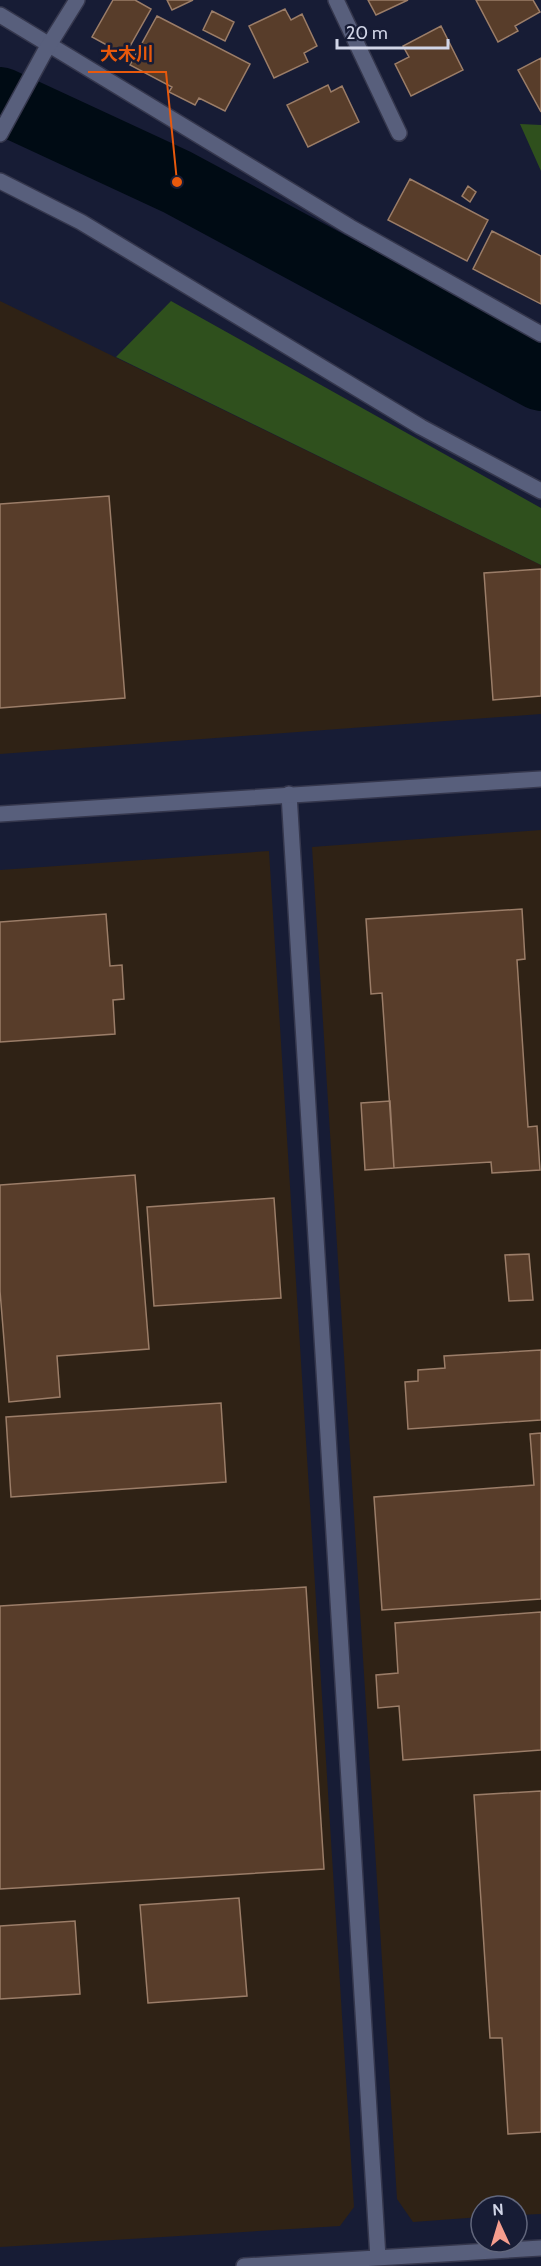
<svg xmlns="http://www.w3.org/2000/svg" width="541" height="2266" viewBox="0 0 541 2266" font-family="Cabin,'Noto Sans JP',sans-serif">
<rect width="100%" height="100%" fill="#171c35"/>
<path fill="#2f2215" d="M0,301L541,565V714L0,754Z
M541,830V2214L517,2215V2206H481V2217L413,2222L397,2199L312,847Z
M269,851L354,2207L340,2226L0,2247V870Z"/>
<path fill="#2f501d" d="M520,124L541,125V171Z
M171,301L541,508V565L116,357Z"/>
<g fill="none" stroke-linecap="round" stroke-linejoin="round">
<path stroke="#000b14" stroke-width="66" d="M0,100L177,182L541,378"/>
</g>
<path fill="#583d2a" stroke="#9b7d68" stroke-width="1.5" d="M113,0H135L151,9L125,55L92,37Z
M167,0H193L172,10Z
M368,0H408L376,15Z
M476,0H533L540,12L515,26L518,31L498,42Z
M285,9L291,20L302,14L317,46L304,53L308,62L274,78L249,26Z
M212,11L234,22L225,41L203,30Z
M157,16L250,64L225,111L199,98L195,105L169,92L172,87L130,65Z
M441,26L463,70L411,96L395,64L409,57L403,46Z
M541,58V112L518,70Z
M328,85L331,92L342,86L359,122L308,147L287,105Z
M410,179L488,220L467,261L388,220Z
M468,186L476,192L470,202L462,196Z
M492,231L541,256V304L473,269Z
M109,496L125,698L0,708V504Z
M541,569V696L493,700L484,573Z
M522,909L525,959L517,960L528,1127L537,1126L540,1170L492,1173L491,1162L394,1168L382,993L371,994L366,919Z
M106,914L110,966L122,965L124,999L113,1000L115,1034L0,1042V922Z
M390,1101L394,1168L365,1170L361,1103Z
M135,1175L149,1349L57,1356L60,1397L9,1402L0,1291V1185Z
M274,1198L281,1298L154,1306L147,1207Z
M529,1254L533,1300L509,1301L505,1255Z
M541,1350V1420L408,1429L405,1382L418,1381V1370L445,1368L444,1356Z
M221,1403L226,1482L11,1497L6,1417Z
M541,1433V1599L382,1610L374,1497L534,1485L530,1434Z
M306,1587L324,1869L0,1889V1606Z
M541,1612V1750L403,1760L399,1706L378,1708L376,1675L398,1673L395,1623Z
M541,1791V2132L508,2134L502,2038H490L474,1795Z
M239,1898L247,1996L148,2003L140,1905Z
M75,1921L80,1994L0,1999V1926Z"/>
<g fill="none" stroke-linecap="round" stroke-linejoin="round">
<g stroke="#35374d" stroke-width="18">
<path id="lane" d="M0,15L350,227L541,334"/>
</g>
<g stroke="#35374d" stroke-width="18">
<path id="street" d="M336,0L399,133
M0,134L44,53L77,0
M0,181L81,222L421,427L541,491
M289,794L378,2258
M244,2266L541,2248"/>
</g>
<g stroke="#35374d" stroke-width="18">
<path id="secondary" d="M0,814L541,779"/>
</g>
<use href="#lane" stroke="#585f7c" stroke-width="15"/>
<use href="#street" stroke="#585f7c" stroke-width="15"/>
<use href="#secondary" stroke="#585f7c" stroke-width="15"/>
</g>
<path fill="none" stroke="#e8590c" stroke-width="2" d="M177 182L166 72H88"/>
<circle fill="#e8590c" stroke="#171c35" stroke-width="2" cx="177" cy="182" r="6"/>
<g font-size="18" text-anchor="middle" font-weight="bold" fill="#e8590c" stroke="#171c35" stroke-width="5" stroke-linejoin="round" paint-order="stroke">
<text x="127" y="60">大木川</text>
</g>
<g transform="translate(499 2224) rotate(356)"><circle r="28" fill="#171c35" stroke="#61667c" stroke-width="1.5"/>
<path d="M0-4.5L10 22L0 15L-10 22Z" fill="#f59d8e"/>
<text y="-9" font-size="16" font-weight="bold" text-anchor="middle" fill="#d1d5e7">N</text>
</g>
<path d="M337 39v9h111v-9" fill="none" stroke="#d1d5e7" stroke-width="3"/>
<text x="346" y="39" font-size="18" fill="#d1d5e7" stroke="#171c35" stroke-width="4.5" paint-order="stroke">20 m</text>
</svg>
